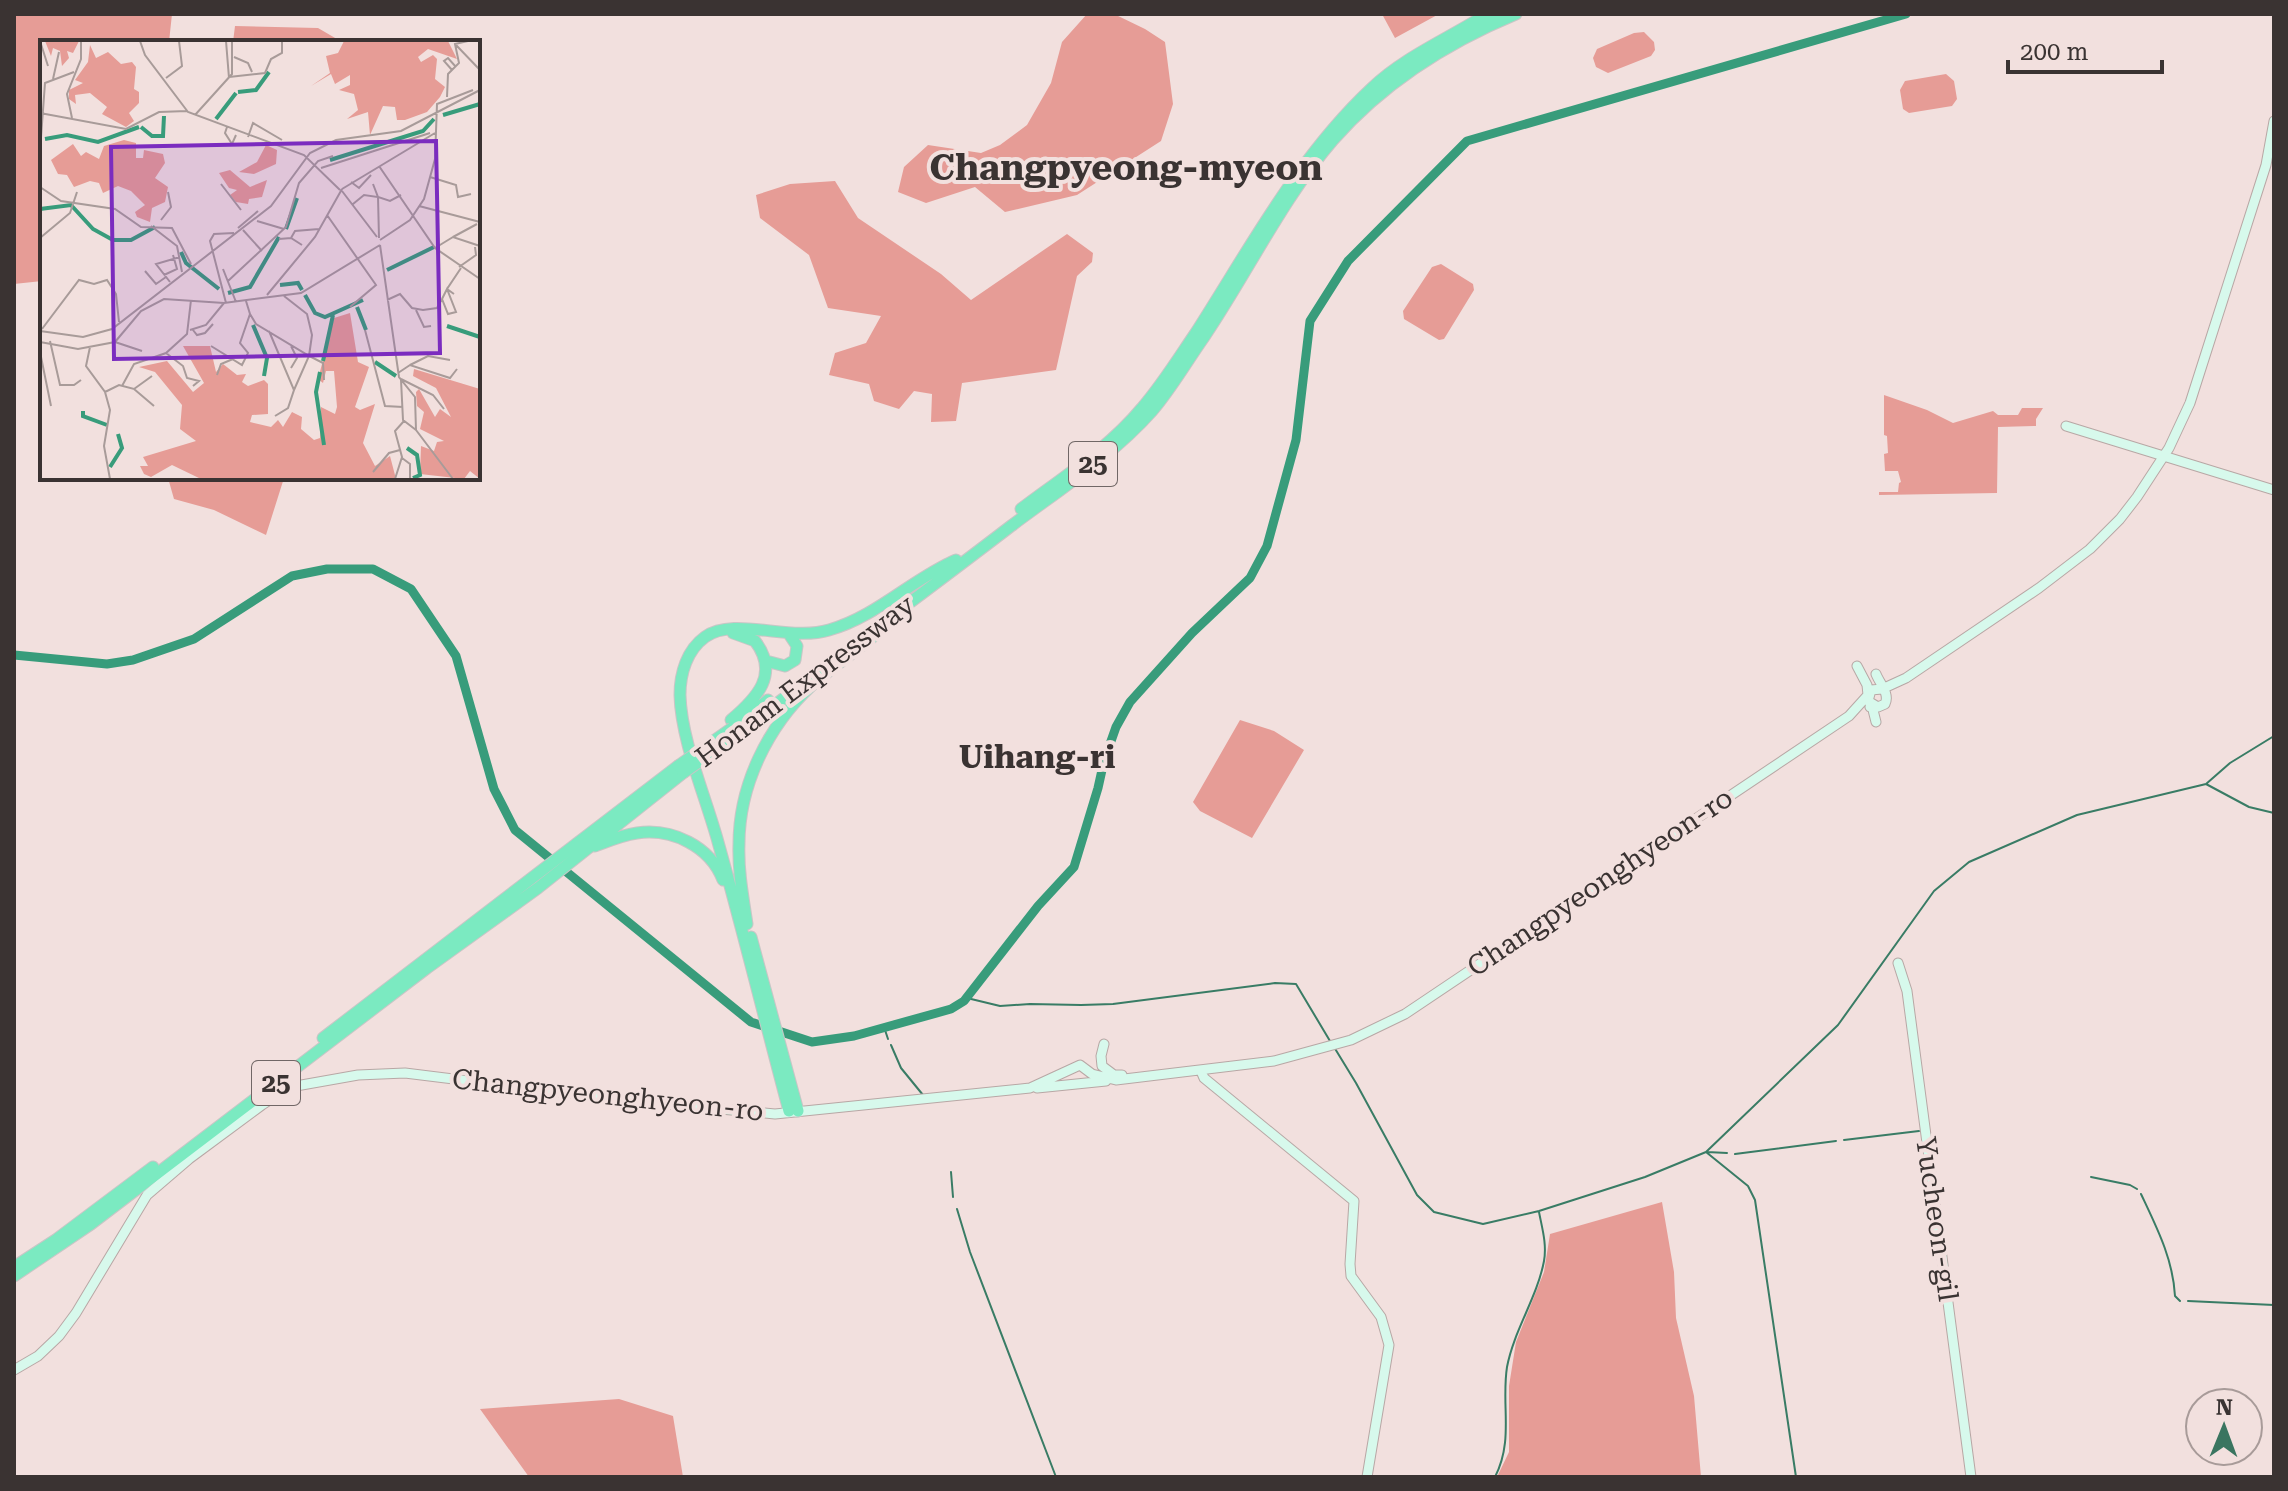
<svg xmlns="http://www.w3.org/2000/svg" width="2288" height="1491" viewBox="0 0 2288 1491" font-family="'Roboto Serif',serif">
<rect width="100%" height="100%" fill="#f2e0de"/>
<path fill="#e69c96" d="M14,14H172L169,42H42V281L14,284Z
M1087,14H1114L1145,29L1165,42L1173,104L1161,141L1077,195L1005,212L975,187L926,203L898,192L904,167L928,145L981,153L1000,145L1027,125L1051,83L1062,42Z
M1382,14H1439L1395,38Z
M235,26L318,28L342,42H233Z
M1644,32L1654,42L1655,50L1651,56L1608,73L1596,67L1593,58L1597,49L1634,33Z
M1946,74L1954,81L1957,99L1952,106L1909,113L1903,109L1900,90L1905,81Z
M835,181L858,218L941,274L971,300L1067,234L1093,253L1092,262L1077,276L1056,370L962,383L956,421L931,422L932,394L914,391L899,409L874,401L869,384L829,375L835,353L866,343L881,316L828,308L809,255L760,218L756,195L790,184Z
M1441,264L1473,284L1474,290L1444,339L1439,340L1404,319L1403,311L1432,267Z
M1884,395L1927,410L1953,423L1993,411L1998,415H2018L2022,408H2043L2036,419V426L1998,427L1997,493L1879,495V492H1898L1899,483L1901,482L1898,471H1885L1884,454L1888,453L1887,436L1884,435Z
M168,478H284L266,535L214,510L174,499Z
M1240,720L1274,731L1304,750L1252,838L1200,811L1193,802Z
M1662,1202L1674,1272L1676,1318L1694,1396L1701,1477H1497L1509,1452V1386L1516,1342L1544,1272L1550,1234Z
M619,1399L673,1416L683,1477H529L480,1409Z"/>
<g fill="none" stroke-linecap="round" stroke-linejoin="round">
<path stroke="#397c65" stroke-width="2" d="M2206,784L2249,807L2274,813
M967,998L1000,1006L1030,1004L1081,1005L1113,1004L1275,983L1296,984L1330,1041
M884,1027L888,1039
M891,1045L901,1068L923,1095
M1334,1047L1356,1083L1417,1195L1434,1212L1483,1224L1539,1211L1645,1177L1706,1152L1838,1025L1934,891L1969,862L2077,815L2206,784L2230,763L2274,736
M1844,1140L1919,1131
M1706,1152L1748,1186L1755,1200L1796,1477
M1707,1152L1727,1153
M1735,1154L1836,1141
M951,1172L953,1197
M2091,1177L2130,1185L2137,1189
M2141,1194C2157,1228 2173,1259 2175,1296L2180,1301
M957,1209L970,1252L1056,1477
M2188,1301L2274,1305
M1495,1477C1514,1440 1501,1405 1507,1367C1514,1330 1537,1298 1544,1261C1547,1244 1542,1228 1539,1212"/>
<path stroke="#389c7b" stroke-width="9" d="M14,655L107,664L133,660L194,639L292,576L327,569H373L411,589L456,656L494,789L515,830L751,1022L812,1042L854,1036L951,1009L964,1001L1038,906L1074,867L1098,788L1104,761L1116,727L1130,702L1192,633L1250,578L1267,546L1296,440L1310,321L1348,261L1467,141L1906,14"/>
<g stroke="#b8a7a5" stroke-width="11">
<path id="secondary" d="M2066,426L2274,490
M1876,674C1880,684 1890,694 1885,704L1878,707L1868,701L1871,690L1882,689L1906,678L2039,588L2090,549L2120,519L2137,497L2169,448L2190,403L2266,165L2274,121
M1870,707L1872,706L1876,722
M1898,963L1907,991L1971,1477
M1104,1044L1101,1056L1102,1066L1114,1075H1122
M1201,1071L1204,1078L1354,1201L1350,1264L1351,1276L1381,1317L1389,1345L1367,1477
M1037,1088L1106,1081
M14,1370L38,1356L59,1336L76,1313L147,1195L189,1159L262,1105L285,1090L296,1086L358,1075L405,1073L632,1101L775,1114L1030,1088L1080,1065L1092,1074L1116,1080L1274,1061L1351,1040L1405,1014L1849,716L1868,695L1867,685L1857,666"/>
</g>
<g stroke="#c8c6c6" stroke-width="13">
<path id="highway" d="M1021,509C1062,478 1109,448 1142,408C1162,385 1178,359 1195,334C1249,250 1298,157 1372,88C1402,59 1443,41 1479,19L1493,14
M766,661L785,666L795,660L797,646L789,634
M731,720C757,698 780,674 755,641L733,633
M732,728L768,700
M737,735C827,663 920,596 1011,526C1059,490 1112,456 1152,411C1171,389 1187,361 1204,337C1248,272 1282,199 1333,140C1383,83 1446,43 1516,14
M595,846C608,841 622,835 637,833C672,828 710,846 723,880
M747,924C743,897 738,871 739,844C739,785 768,726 811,686C831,668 853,653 874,636
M751,937L798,1111
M323,1038L678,766
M789,1111C765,1021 743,931 718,842C706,798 681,740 680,695C680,673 687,650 705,637C734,616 790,642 829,630C876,617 912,579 956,560
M14,1267L57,1239L153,1167
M14,1276L91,1224L427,968L538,888L683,773"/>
</g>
<use href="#secondary" stroke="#d7f9ec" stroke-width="9"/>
<use href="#highway" stroke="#7beac1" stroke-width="11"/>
<g stroke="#c8c6c6" stroke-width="13" stroke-linecap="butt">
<path id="highway-bridge" d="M678,766L732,728
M683,773L737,735"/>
</g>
<use href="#highway-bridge" stroke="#7beac1" stroke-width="11"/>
</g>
<g text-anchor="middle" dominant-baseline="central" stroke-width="8" stroke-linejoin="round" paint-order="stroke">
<g fill="#f2e0de" stroke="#716766" stroke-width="2">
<rect x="1069" y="442" width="48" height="44" rx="6"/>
<rect x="252" y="1061" width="48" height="44" rx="6"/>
</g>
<g font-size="26" font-weight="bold" fill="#3a3332">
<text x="1093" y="464">25</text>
<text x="276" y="1083">25</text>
</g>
<g font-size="28" fill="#3a3332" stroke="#f2e0de">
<text transform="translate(805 681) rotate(-37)">Honam Expressway</text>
<text transform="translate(1600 882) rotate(-34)">Changpyeonghyeon-ro</text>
<text transform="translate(608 1095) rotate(6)">Changpyeonghyeon-ro</text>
<text transform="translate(1937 1219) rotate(82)">Yucheon-gil</text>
</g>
<g font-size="32" font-weight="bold" fill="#3a3332" stroke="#f2e0de">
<text x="1037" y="757">Uihang-ri</text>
</g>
<g font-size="36" font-weight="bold" fill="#3a3332" stroke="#f2e0de">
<text x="1126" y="168">Changpyeong-myeon</text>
</g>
</g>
<g transform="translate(40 40)">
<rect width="440" height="440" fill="#f2e0de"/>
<path d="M5,1H39L33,13L27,11L29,18L22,26L20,11L13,8L11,16ZM304,1H408L417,19L388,9L378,17L381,22L393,15L397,19L395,39L405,47L400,57L387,72L365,80H357L355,67L343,66L330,95L328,72L307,79L318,70L314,54L299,50L310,45V35L295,44L291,34L271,46L290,33L286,16L298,13ZM50,5L56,18L68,12L81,24L92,22L96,27L94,49L99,52V63L89,73L94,81L86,87L62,74L67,67L50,53L35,55L36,64L29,59V50L43,43L35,40L48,22ZM84,100L96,103V118H103L104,110L123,114L125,123L115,138L128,147L125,162L112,168L110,182L97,177L95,172L105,165L91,151L78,146L63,153L59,143L50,141L34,147L27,135L18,134L11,120L33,104L41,116L46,112L59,119L64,106ZM226,105L237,110L236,124L214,134L199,132L217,122ZM190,130L210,147L227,140L222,157L209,159L208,164L196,162L190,155L197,150L189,148L179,133ZM310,273L318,322L329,327L315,367L320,370L335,364L323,403L335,426L350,416L356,439H161L132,425L111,437L104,434L100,426H108L103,417L156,401L140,389L142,365L115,332L99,327L127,321L153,352L164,343L143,306H170L176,332L183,324L197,335L206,334L202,342L208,346L224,340L228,344V374L212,375L210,382L231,387L238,380L243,387L252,372L262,377L261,389L274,400L280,398L281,367L295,374L297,367L294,331H286L283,343L278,339L290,294L294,278ZM374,329L440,349V439L430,431L424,439L380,434L381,406L394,411L397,402L404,401L380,389L384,372L377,366L376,352L379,349L395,377L400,369L411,377L396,348L373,336Z" fill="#e69c96"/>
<path fill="none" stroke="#389c7b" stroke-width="4" d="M198,52L216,50L229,32M403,75L440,64M176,79L196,53M101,87L112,96H123L124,76M5,99L27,95L58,102L99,87M290,120L383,91L394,79M0,169L31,165L53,189L73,200H91L115,187M246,189L257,158M141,212L146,223L179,249M347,230L394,207M240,245L258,243L262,250M188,253L210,247L239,197M265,255L275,273L285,277L323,260M317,267L326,290M213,285L227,318L224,336M407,286L440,297M283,321L293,275M335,322L356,336M280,332L276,352L284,405M43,371V376L67,385M367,408L377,415L380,435L373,438M70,427L82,408L78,394"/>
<path fill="none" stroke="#a89b99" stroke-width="2" d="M0,1L8,26M100,1L105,15L148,72L264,115L300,150M186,1L189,38M416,5L440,30M194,17L208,23L212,32M412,30L404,21L408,18L416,27M189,37L225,33L231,19L242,13V1M126,38L142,26L139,1M13,39L19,12M407,57L408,34L419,23L415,4L428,1M0,73L86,89L119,72L147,71M155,75L192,34V1M32,78L27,54L41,19V1M187,87L185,93L192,104L196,95M208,97L213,83L242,100M0,111L5,43L34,32M339,126L395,208L440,239M281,128L390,93M390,137L416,145L418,157L431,154M311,142L319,148L331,135M181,144L201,170M333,144L338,157L350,161L361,155M0,147L21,161L75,169L101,187L132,188L151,224M302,149L395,93M302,151L337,197M313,164L324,155L338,157L339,198M379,166L440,182M287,175L336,245L310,267M121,180L131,167L128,152M217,181L244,189M111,186L137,206L142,232M198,188L218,171M203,190L222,211M413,197L437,184M0,198L30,173L37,152M251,198L255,191L279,189M239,199L251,198L262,205M340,200L370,180L384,159L395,119L397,64L433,50M340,205L359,337L375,357L376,390L413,439M395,208L413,197L440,206M419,227L436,215L435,207M183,229L196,262M105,231L116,244L126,237M124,235L137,229L133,215M188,241L246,187L259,143L278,121L293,116M130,242L116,224L140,217M414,254L407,249L421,228M227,255L275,197L302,149M244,256L267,274L272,295L269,316L283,323L284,340M347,260L360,254L372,268L383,270L397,268L402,259L408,274L416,272L407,249L402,259M186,263L170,201L174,194L194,193M376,270L384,287L391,286M210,274L216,284L269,316L254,350M2,289L39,240L54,244L67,240L76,254L79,282M150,290L166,285L184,263M153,290L157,295L165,293L173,284M325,290L345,366L363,367M0,291L43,297L72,289L231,166L270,113L296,100L361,91L440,50M229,291L254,350L248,368L235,376M10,301L20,345H34L41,340M0,302L38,309L75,302L101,271L124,259L184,263L261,253L340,205M75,302L102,311M171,306L202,325L208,313L200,303L210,274L206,261M251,306L257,318L251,328M50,307L46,326L65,352L70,370L64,406L70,439M0,312L11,366M126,313L143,326L147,338L159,341L153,346M370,325L388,316L410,320M358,333L370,325L410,338L417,329M177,335L181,324L193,319M361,339L393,355L404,369M361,340L363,380L376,390M82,346L94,324L126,313L147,294L151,260M94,349L114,366M65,352L79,345L94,349L112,336M362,418L370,424V439M333,432L349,413L360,410M355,439L362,417L355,391L364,381"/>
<path fill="#7b2cbf" fill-opacity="0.15" stroke="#7b2cbf" stroke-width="4" d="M396,101L400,313L74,319L71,107Z"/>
<rect width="440" height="440" fill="none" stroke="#3a3332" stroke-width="4"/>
</g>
<rect width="2288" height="1491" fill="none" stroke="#3a3332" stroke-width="32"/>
<g transform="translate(2224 1427) rotate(1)"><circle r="38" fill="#f2e0de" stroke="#a89b99" stroke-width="2"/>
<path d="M0-6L14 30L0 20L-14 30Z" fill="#3a7560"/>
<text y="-12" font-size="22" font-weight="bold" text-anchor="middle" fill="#3a3332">N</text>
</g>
<path d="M2008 60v12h154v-12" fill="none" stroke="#3a3332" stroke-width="4"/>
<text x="2020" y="60" font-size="24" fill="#3a3332" stroke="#f2e0de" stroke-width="6" paint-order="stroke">200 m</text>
</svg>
